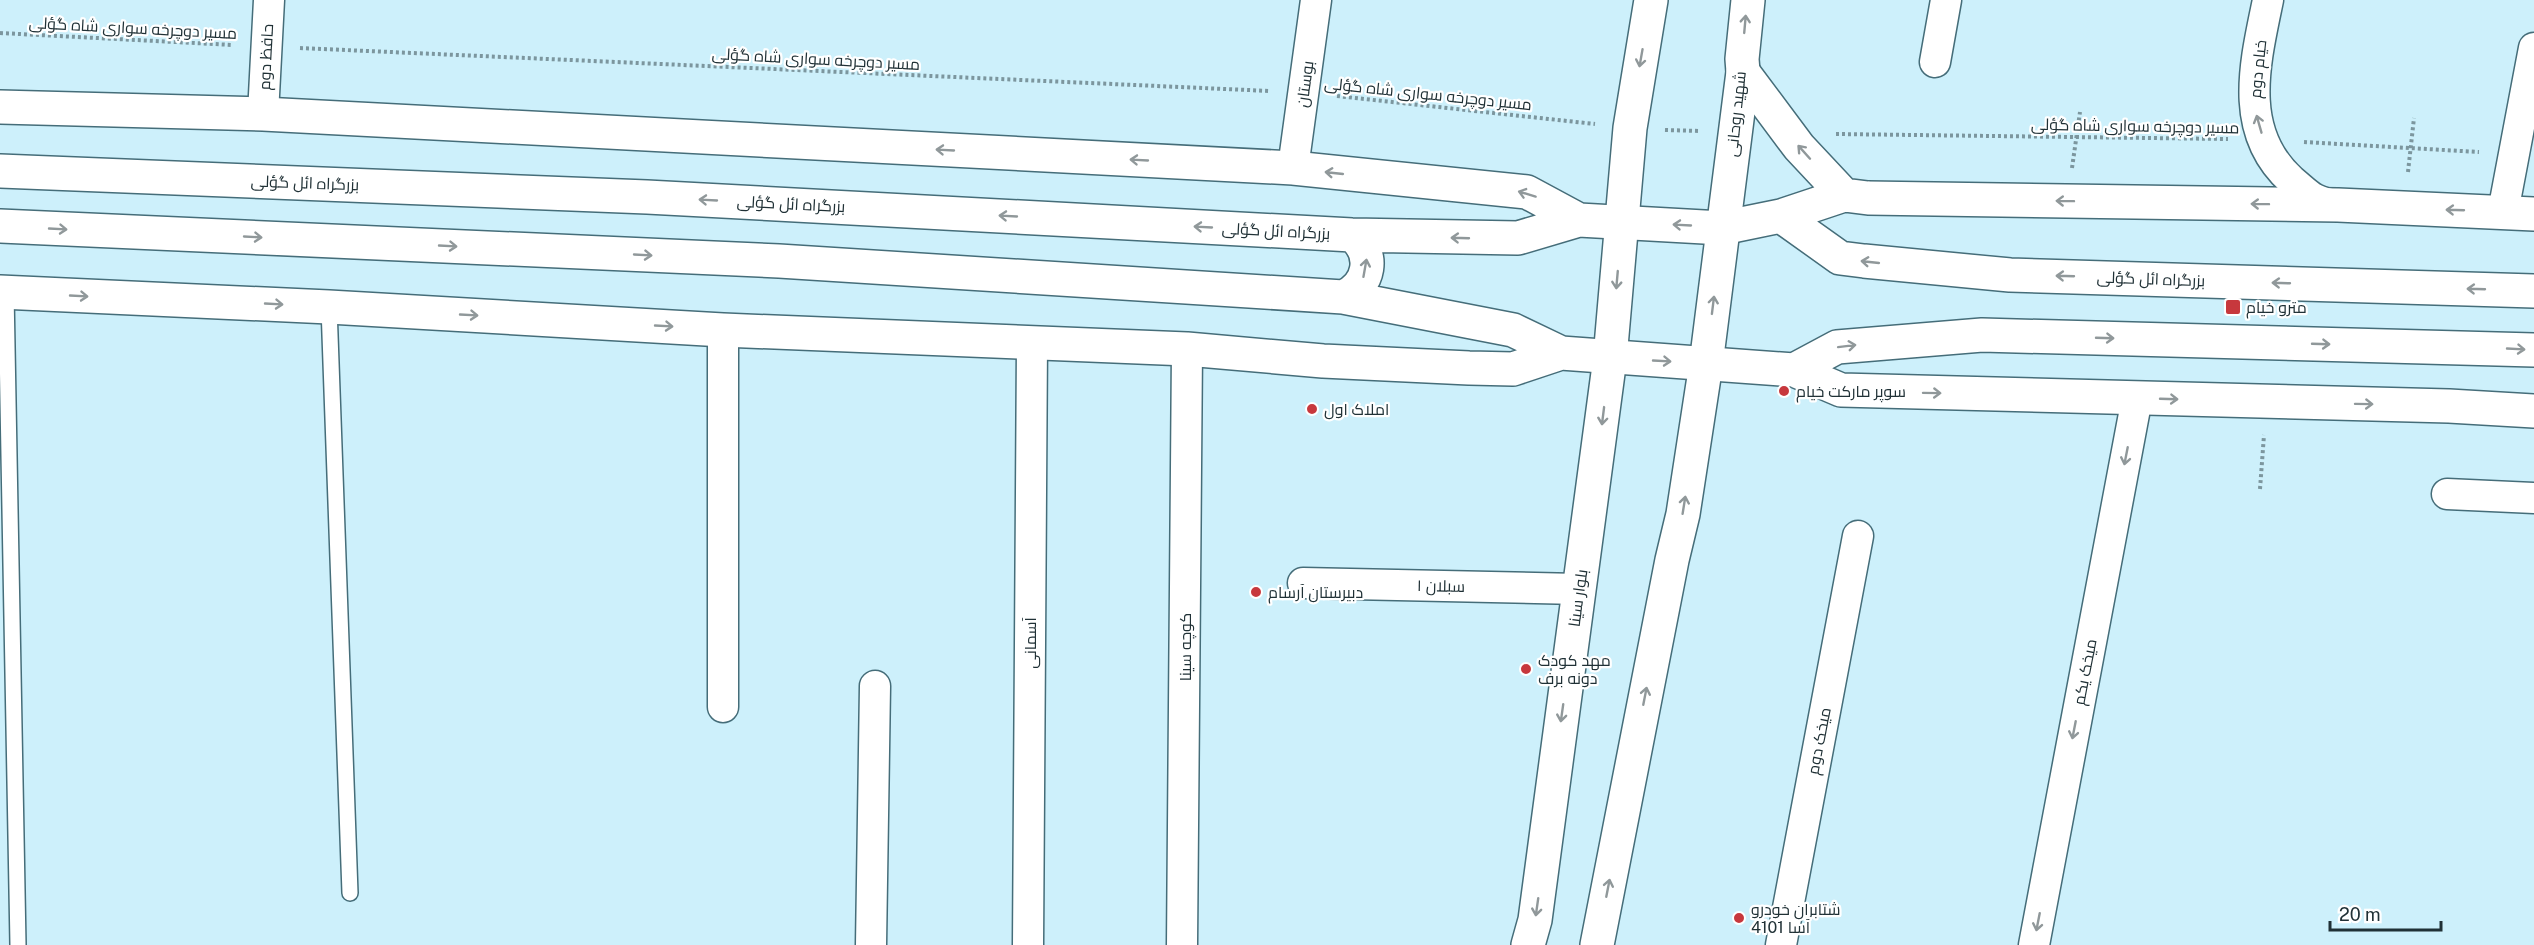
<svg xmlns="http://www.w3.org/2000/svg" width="2534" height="945" viewBox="0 0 2534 945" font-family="'Public Sans',Cairo,sans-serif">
<rect width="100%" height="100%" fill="#cdf0fb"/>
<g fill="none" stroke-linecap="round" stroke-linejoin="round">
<g stroke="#456d79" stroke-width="18">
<path id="service" d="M6,292L18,945
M329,307L350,893"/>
</g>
<g stroke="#456d79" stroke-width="33">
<path id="minor" d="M2268,0C2255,63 2237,132 2292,181C2310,196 2312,201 2335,205
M1935,62L1946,0
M263,114L269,0
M1293,168L1316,0
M2503,212L2534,48
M723,330V707
M2447,494L2534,498
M1303,583L1579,589
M871,945L875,686
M1028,945L1032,342
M1182,945L1187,349
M1781,945L1858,536
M2034,945L2137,398"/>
</g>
<g stroke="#456d79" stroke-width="36">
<path id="secondary" d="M1528,945L1535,920L1610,358L1630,128L1651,0
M1597,945L1672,560L1683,514L1706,364L1743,72L1742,59L1748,0"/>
</g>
<g stroke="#456d79" stroke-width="36">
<path id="trunk" d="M1743,72L1799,147L1844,195
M0,107L263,114L1293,168L1527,192L1579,220L1722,228L1781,216L1844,195L1868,198L2338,205L2534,214
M0,171L647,197L1352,235L1518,238L1579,220
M1781,216L1840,258L1864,261L2010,275L2534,291
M0,226L779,261L1343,297L1513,330L1561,353
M0,292L329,307L723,330L1187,349L1323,361L1469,368L1513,369L1561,353L1794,370L1841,390L2449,406L2534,411
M1343,297C1370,286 1376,253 1352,235
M1794,370L1837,347L1982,335L2534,350"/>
</g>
<path stroke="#7c969e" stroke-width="4" stroke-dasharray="3 3" stroke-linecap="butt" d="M0,33L233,45
M300,48L1270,91
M1337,96L1595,124
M1665,130L1700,131
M1836,134L2228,139
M2304,142L2479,152
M2072,168L2080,112
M2408,172L2414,118
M2260,489L2264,435"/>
<use href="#service" stroke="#fff" stroke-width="15"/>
<use href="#minor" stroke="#fff" stroke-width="30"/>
<use href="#secondary" stroke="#fff" stroke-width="33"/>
<use href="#trunk" stroke="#fff" stroke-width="33"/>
</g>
<defs><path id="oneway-shaft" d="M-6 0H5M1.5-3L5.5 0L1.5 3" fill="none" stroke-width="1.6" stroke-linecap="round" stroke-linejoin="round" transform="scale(1.5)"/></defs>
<g stroke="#90989a">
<use href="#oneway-shaft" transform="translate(1745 24) rotate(-85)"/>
<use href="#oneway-shaft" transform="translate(1641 58) rotate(100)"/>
<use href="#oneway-shaft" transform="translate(2259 124) rotate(-106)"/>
<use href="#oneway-shaft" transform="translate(945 150) rotate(-177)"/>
<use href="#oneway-shaft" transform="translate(1804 152) rotate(-132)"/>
<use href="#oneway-shaft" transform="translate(1139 160) rotate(-177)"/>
<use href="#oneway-shaft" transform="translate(1334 173) rotate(-174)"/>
<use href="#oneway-shaft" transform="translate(1527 194) rotate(-163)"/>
<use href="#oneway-shaft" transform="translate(708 200) rotate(-177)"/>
<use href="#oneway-shaft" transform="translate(2065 201) rotate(-179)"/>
<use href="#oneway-shaft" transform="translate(2260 204) rotate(-179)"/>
<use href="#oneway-shaft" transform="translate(2455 210) rotate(-178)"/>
<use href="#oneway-shaft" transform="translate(1008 216) rotate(-177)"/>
<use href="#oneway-shaft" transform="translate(1682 225) rotate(-177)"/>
<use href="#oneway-shaft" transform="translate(1203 227) rotate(-177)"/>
<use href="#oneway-shaft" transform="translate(58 229) rotate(3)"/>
<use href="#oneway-shaft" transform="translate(253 237) rotate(3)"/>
<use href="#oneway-shaft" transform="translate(1460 238) rotate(-178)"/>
<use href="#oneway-shaft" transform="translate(448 246) rotate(3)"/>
<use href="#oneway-shaft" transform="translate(643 255) rotate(3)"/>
<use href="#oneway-shaft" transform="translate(1870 262) rotate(-174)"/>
<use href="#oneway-shaft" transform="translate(1365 268) rotate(-80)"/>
<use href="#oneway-shaft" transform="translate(2065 276) rotate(-178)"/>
<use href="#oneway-shaft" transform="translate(1617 280) rotate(95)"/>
<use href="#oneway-shaft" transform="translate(2281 283) rotate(-178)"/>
<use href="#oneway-shaft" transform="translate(2476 289) rotate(-178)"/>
<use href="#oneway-shaft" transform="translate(79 296) rotate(3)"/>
<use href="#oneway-shaft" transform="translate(274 304) rotate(3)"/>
<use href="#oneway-shaft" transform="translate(1713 305) rotate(-83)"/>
<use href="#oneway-shaft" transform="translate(469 315) rotate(3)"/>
<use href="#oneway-shaft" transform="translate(664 326) rotate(3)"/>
<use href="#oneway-shaft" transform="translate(2105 338) rotate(2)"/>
<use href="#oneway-shaft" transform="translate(2321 344) rotate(2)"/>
<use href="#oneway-shaft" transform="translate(1847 346) rotate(-7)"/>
<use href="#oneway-shaft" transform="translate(2516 349) rotate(3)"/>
<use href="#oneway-shaft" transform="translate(1662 361) rotate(3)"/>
<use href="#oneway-shaft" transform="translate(1932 393) rotate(1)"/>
<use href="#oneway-shaft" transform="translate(2169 399) rotate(2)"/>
<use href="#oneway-shaft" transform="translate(2364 404) rotate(1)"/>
<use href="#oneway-shaft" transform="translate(1603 416) rotate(97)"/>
<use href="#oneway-shaft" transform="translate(2126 456) rotate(101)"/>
<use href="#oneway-shaft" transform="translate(1684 505) rotate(-81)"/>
<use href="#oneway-shaft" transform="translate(1645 696) rotate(-79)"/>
<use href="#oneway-shaft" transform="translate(1562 713) rotate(98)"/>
<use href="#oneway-shaft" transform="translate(2074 730) rotate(101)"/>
<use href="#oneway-shaft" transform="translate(1608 888) rotate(-79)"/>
<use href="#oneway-shaft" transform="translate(1537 907) rotate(98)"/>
<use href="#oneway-shaft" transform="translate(2038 922) rotate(101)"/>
</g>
<g fill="#c7383d" stroke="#fff" stroke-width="2">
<rect x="2225" y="299" width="16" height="16" rx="3"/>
<circle cx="1784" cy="391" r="6"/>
<circle cx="1312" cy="409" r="6"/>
<circle cx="1256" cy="592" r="6"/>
<circle cx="1526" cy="669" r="6"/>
<circle cx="1739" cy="918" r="6"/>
</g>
<g text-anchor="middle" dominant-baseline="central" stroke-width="4.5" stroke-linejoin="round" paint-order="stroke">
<g font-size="16" fill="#203136" stroke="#fff">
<text transform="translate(133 28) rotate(3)">مسیر دوچرخه سواری شاه گؤلی</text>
<text transform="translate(266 57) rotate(-87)">حافظ دوم</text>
<text transform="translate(816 59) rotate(3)">مسیر دوچرخه سواری شاه گؤلی</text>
<text transform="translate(2258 69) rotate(-84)">خیام دوم</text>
<text transform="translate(1305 84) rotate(-82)">بوستان</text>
<text transform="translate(1428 94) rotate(6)">مسیر دوچرخه سواری شاه گؤلی</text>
<text transform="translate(1736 114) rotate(-84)">شهید روحانی</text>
<text transform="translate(2135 126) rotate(1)">مسیر دوچرخه سواری شاه گؤلی</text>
<text transform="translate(305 183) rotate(2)">بزرگراه ائل گؤلی</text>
<text transform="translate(791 204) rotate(3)">بزرگراه ائل گؤلی</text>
<text transform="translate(1276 231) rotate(3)">بزرگراه ائل گؤلی</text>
<text transform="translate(2151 279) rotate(2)">بزرگراه ائل گؤلی</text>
<text transform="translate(1441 586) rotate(1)">سبلان ۱</text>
<text transform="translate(1578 598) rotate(-82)">بلوار سینا</text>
<text transform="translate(1030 643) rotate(-90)">آسمانی</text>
<text transform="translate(1185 647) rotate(-90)">کوچه سینا</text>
<text transform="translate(2085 672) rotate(-79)">میخک یکم</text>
<text transform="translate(1819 741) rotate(-79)">میخک دوم</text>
</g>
<g font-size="16" fill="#203136" stroke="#fff" text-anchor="start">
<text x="2246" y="307">مترو خیام</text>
<text x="1796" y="391">سوپر مارکت خیام</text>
<text x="1324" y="409">املاک اول</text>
<text x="1268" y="592">دبیرستان آرسام</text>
<text x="1538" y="660">مهد کودک<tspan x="1538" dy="18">دونه برف</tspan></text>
<text x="1751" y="909">شتابران خودرو<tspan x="1751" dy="18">4101 آسا</tspan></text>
</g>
</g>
<path d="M2330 921v9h111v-9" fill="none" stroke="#203136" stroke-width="3"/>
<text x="2339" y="921" font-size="18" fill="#203136" stroke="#ffffff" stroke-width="4.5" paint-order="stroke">20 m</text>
</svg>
